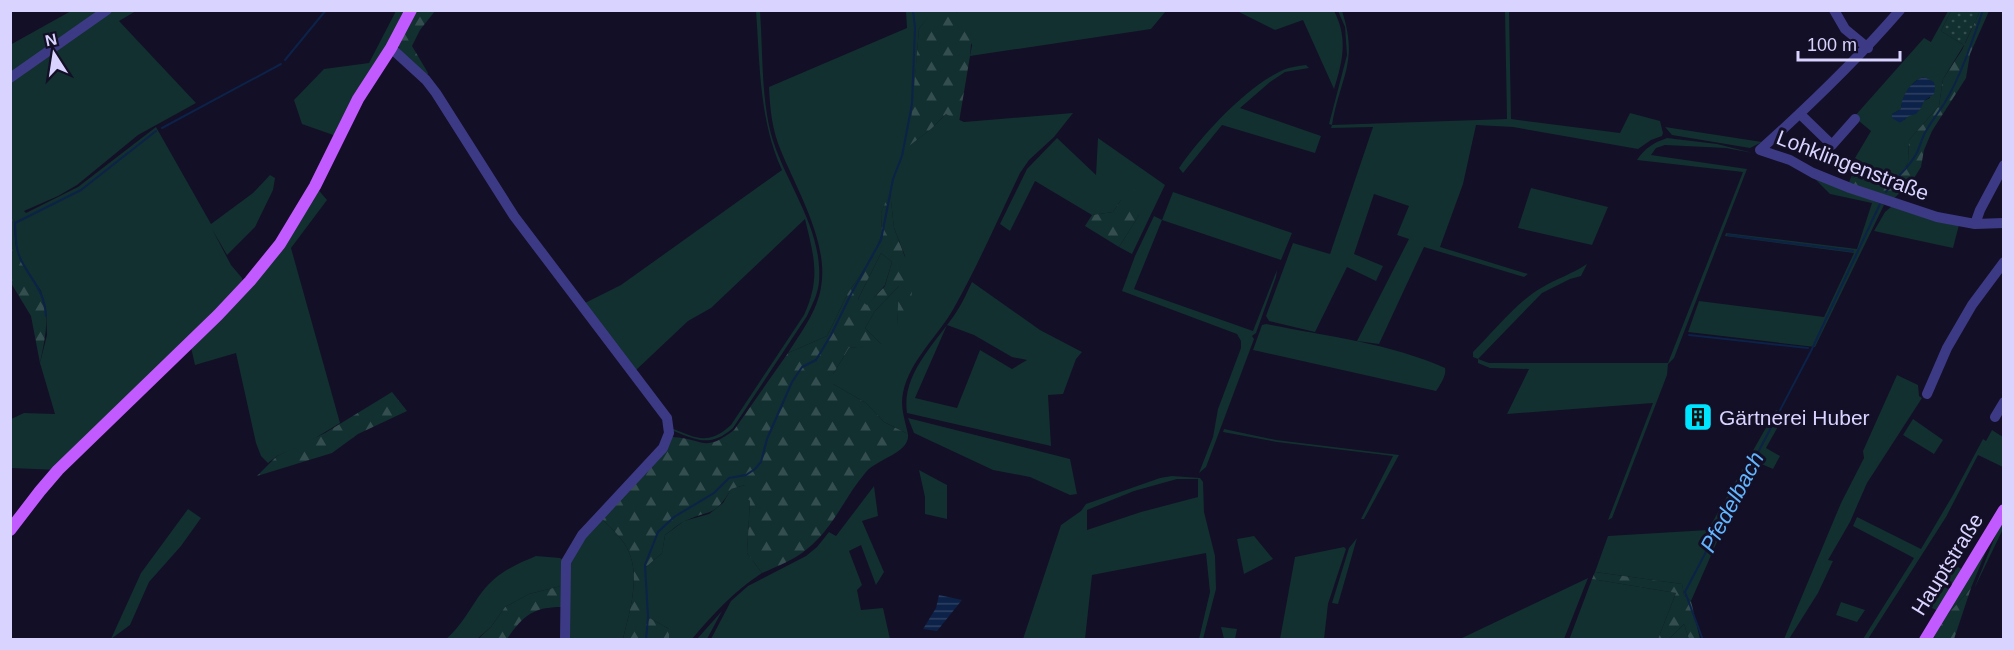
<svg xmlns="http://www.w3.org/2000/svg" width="2014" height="650" viewBox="0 0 2014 650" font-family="Arial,sans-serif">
<defs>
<pattern id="forest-firs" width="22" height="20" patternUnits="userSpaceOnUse" patternTransform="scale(1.5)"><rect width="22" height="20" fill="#12302f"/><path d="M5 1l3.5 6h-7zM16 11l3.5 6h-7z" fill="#344d4e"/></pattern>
<pattern id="park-dots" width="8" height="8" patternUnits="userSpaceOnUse" patternTransform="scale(1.5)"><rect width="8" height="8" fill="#12302f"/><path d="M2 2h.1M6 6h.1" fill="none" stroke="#344d4e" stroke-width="1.8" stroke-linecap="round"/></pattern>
<pattern id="water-rules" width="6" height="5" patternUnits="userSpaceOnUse" patternTransform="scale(1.5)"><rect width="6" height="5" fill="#0c2248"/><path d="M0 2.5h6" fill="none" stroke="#2f4163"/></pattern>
</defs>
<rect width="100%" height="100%" fill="#130f26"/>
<path fill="#12302f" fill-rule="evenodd" d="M966,10L1166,11L1151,29L970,56L972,45L956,12Z
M71,11H136L119,21L196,103L138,135L77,185L58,196L24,211L26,213L78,187L156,127L211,224L253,193L270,175L275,178L273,190L255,227L227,255L212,229L231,265L242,278L243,283L58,470L11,468V419L24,413L55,414L40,363L47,335L46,309L41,291L22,262L17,249L14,219L11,220L10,45Z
M396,11H408L336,136L302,124L294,100L324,69L369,63Z
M756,11H760C763,51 761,95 771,134C785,184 823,227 819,282C818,294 812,305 807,316L733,428C710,448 697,440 671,430V428C696,438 708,446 731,425L804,315C821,278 814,257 805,219L711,308L688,321L635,371L583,304L621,285L782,170C759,120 760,64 756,11Z
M906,11H933L919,29L910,145L931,129L946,114L964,122L1073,113L1054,137L1029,160L1020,173C999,217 979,263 955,306C939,336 910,359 903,393C900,407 905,420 908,434L884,422L866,403L833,384V374L849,348L881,344L865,328L875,311L900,285L897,326H909L905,256L894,228L890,192L881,213L882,234L872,258L848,293L827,336L788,353C801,332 817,312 821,287C829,243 797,190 781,151C772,130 770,109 769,87L907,28Z
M1237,11H1334C1348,37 1343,61 1334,89L1303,20L1275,30Z
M1505,11H1509L1511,119L1620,133L1630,113L1660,121L1663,133L1662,136L1651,140L1638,149L1513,127L1476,125L1463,184L1440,247L1528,274L1524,277L1424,247L1379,344L1357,341L1409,239L1397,235L1409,206L1374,194L1354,254L1383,266L1376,281L1347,267L1315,332L1269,321L1266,316L1293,243L1330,254L1373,127L1331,128L1332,125L1329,124L1347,55L1345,27L1338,11H1342C1359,63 1340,77 1332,125L1507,119Z
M1948,11H1951L1941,31L1964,45L1943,79L1939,106L1909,140L1908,163L1895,184L1887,186L1851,177L1858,160L1855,158L1871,131L1854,117L1924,38L1931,42ZM1924,77L1930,98L1924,101L1904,120L1892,114L1901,109C1903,96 1910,81 1924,77Z
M1306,65L1309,68L1285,72L1270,82L1240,108L1321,136L1315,153L1222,125L1183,173L1179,168C1202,135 1246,87 1283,70C1290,67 1299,66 1306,65Z
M1665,127L1762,142L1750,148L1672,135Z
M1057,138L1096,175L1098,138L1165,185L1132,254L1119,247L1139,215L1121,200L1113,212L1092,215L1035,181L1010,231L1000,224L1027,169Z
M1667,138L1717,144L1753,153L1726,148L1665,145L1656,148L1651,155L1747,169L1674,358L1668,364L1667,375L1612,518L1608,520L1653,403L1507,414L1529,369L1490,368L1478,363V359L1473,357V352C1492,333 1518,301 1541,288C1556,279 1572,274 1587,264L1581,276L1570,279L1542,293L1478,359L1489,363H1668L1743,172L1637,160C1645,148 1653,143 1667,138Z
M1812,176L1884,205L1815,347L1688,332L1699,301L1824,317L1854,253L1725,236L1726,233L1857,249L1872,203L1830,194Z
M315,186L327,200L291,248L340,423L307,443L277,456L268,463L261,456L256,443L236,353L195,365L190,343L250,281Z
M1531,188L1608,207L1592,245L1518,228Z
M1173,192L1292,233L1281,260L1162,220L1134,289L1253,331L1277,270L1276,277L1256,333L1252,336L1254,339L1206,467L1199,473L1213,437L1218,409L1241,348V341L1237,334L1122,291L1135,256L1154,216L1162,220Z
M1892,206L1959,225L1953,248L1874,231L1885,212Z
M881,253L892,262L885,285L867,306L858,299Z
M972,282L1040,330L1082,352L1076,359L1063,394L1048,395L1051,446L907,413C901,373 937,342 957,311C963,302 967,292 972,282ZM947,325L974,335L1012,357L1027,360L1012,369L980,350L957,408L915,398Z
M1266,324C1325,336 1389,343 1445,368C1447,375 1440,385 1436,391L1253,350L1262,325Z
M1897,375L1918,385L1919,396L1922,398L1867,483L1850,522L1828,560L1833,561L1818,593L1789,639H1784L1841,503L1864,458L1863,451Z
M1776,410L1785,414L1766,448L1780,456L1773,469L1757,462L1727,519L1691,601L1684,595L1682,584L1595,572L1608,536L1708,530Z
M908,418L1070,459L1077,494L1070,495L1030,477L993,470L914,433Z
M1913,419L1943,440L1934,454L1903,435Z
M1224,429L1276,440L1399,455L1364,519H1361L1393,456L1277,442L1223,432Z
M1992,430L2003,437V467L1978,455L1946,517L1868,639H1863L1914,558L1853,526L1857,517L1921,549L1953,495L1983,439L1986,441Z
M919,470L947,485V519L925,514V497Z
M1172,476L1200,478L1203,482L1204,512L1215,556L1216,589L1203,639H1199L1210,592L1206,553L1092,575L1085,639H1023L1061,525L1081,511L1086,504L1160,478ZM1177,479H1198V497L1141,512L1087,530V510L1134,491Z
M745,485L750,501L747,553L762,573C734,591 713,614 692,639H669V629L648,617L645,568L662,553L665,535L684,521L709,514L723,503L731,489Z
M874,486L878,516L862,521L884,572L876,585L861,545L849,551L862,585L857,590L861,610L883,608L890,639H711L731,601L748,586L806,556L817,547L829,532L836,536Z
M188,509L201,518L181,546L149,582L130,625L111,639L141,573Z
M2003,517V529L1974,589Z
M601,518C609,526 618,534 624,543C643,570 630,610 623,639L566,640L567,584L572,554Z
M1994,532L1971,588L1941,622L1933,639L1929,640Z
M1254,536L1273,559L1244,574L1237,539Z
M1357,538L1338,604L1332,603L1349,548Z
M1344,547L1346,549L1328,604L1324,639H1280L1295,557Z
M536,556L560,558L566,562L565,585L529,594L505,607L491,627L477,639L445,640C461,627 470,608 482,592C497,573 514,565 536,556Z
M1954,565L1964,570L1938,611L1928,606Z
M1588,578L1564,639H1460Z
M1592,579L1676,593L1658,639L1569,640Z
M1841,602L1865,610L1857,622L1836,615Z
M722,611L707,639H697Z
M1684,624L1689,639H1669Z
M1221,627L1237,629L1235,639H1224Z"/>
<path fill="url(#forest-firs)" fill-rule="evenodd" d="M933,10L955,11L968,26L972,33L970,56L959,122L946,114L931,129L909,146L919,29Z
M415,11H435L420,30L412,46L428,73L426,79L399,50V43Z
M1980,11H1989L1970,54L1966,78L1932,131L1924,150L1921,167L1911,183L1893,199L1849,183L1851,177L1887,186L1895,184L1908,163L1909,140L1939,106L1943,79L1962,50Z
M1144,184L1139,215L1119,247L1085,226L1092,215L1113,212L1121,200Z
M890,191L894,228L913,278L909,327L897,326L899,286L875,311L865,328L882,345L849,348L833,374V384L866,403L884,422L908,434C910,453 878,458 866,472C845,496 833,529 807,549C794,560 778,566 762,573L747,553L750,501L743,495L745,485L731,489C715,517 711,509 685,521C678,524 672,530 665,535L662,553L645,568L648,617L669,629V639H623C630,610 643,570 624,543C618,534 609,526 601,518L672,437C703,438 703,454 734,430L788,353L827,336L848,293L872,258L882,234L881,213ZM881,253L892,262L885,286L867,305L858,299Z
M14,218C15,229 14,240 17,250C22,266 34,276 40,291C51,315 45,339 40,363L31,316L11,283V220Z
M392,392L407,411L358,434L332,453L257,476L277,456L325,433Z
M1595,572L1682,584L1684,595L1691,601L1700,639H1689L1684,624L1669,639H1658L1676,593L1592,579Z
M565,585L566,607C535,606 524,614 507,639L477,640L491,627L505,607L529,594Z
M1971,588L1954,639L1933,640L1941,622Z"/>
<path fill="url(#park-dots)" d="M1951,11H1980L1964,45L1941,31Z"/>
<path fill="url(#water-rules)" d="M1924,77L1934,82L1935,87L1934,94L1924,101L1921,108L1916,114L1909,116L1900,123L1892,118V114L1901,109C1901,96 1912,80 1924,77Z
M939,595L962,600L937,631L923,629L936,608Z"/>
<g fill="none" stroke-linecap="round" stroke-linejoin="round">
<path stroke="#0c2248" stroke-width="2" d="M285,60L326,10
M162,128L281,64
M1886,192C1895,178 1907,170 1915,156C1920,149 1921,139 1926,131C1931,122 1938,113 1944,104C1961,76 1972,42 1983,10
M1728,235L1853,251
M46,316C44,289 32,282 21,260C15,248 16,236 15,223L81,190L156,131
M1689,335L1808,348
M646,640L648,617L645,565L658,532L674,517L714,493L729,478L746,475L755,469L761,462L767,439L792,382L802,367L816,360L831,335L850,296L881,240L893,179L902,156L912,104L915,28L913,10
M1703,640L1685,592L1811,351L1880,204"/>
<path stroke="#3d3a85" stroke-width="10" d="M1834,10L1845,29L1868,48
M391,48L426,80L436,93L514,216L667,418L669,433L663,448L582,535L566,562L565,640
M10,78L107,10
M1800,114L1832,145L1855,119
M1760,150L1790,160L1813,173L1850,188L1937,217L1975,224L2004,223
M1760,150C1809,106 1856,61 1900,10
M1975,224L1980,210L2004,165
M1927,394L1947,348L1972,305L2004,262
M1995,417L2004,402"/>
<path stroke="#c25bff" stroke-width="12" d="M10,530L40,491L58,470L218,315L250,281L280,244L315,186L358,99L391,48L411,10
M1925,640L2004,510"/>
</g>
<defs>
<g id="building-square" transform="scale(1.5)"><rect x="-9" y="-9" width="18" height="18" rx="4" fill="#00e5ff" stroke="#130f26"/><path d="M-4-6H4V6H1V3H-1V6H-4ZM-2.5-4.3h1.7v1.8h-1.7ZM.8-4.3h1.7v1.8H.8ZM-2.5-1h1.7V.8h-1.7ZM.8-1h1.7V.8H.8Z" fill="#111"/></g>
</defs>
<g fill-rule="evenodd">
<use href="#building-square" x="1698" y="417"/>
</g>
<g text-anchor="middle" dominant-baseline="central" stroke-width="6" stroke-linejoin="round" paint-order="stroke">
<g font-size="21" fill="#d9d4ff" stroke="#130f26">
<text transform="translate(1853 165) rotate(21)">Lohklingenstraße</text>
<text transform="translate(1947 564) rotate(-58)">Hauptstraße</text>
</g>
<g font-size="21" fill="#d9d4ff" stroke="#130f26" text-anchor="start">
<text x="1719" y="417">Gärtnerei Huber</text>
</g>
<g font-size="22" font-style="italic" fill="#62b6ff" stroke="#130f26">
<text transform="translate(1732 502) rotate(-62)">Pfedelbach</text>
</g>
</g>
<rect width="2014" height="650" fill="none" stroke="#d9d4ff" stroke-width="24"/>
<g transform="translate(54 54) rotate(348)" stroke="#130f26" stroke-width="4.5" paint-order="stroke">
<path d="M0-4.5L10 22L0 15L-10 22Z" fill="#d9d4ff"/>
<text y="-9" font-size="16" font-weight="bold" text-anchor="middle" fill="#d9d4ff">N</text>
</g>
<path d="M1798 51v9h102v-9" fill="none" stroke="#d9d4ff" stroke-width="3"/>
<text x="1807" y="51" font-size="18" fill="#d9d4ff" stroke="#130f26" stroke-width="4.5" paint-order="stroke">100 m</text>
</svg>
